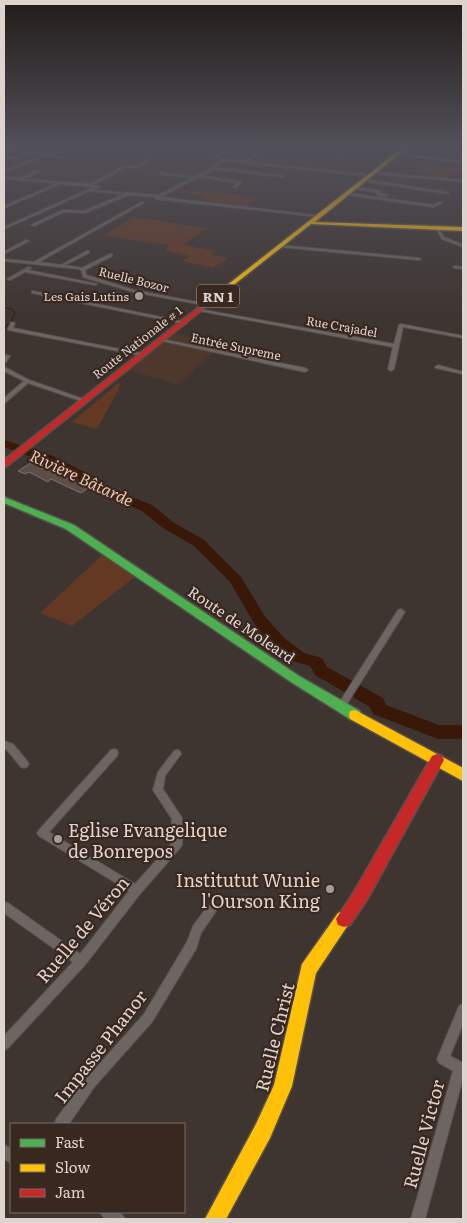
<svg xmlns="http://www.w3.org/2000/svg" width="467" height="1223" viewBox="0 0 467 1223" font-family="Literata,serif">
<rect width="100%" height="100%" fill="#3e3430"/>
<path fill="#4e382e" d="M277,148H349L340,155Z
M175,333L222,344L178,385L129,370Z"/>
<path fill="#643923" d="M417,163L463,168V174L459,173L449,176L454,181L440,179L420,171L426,168Z
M174,190L258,196L247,207L198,203L204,196L172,191Z
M133,217L206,228L183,245L216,251L210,255L228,258L213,268L182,261L191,256L165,251L169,245L103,236Z
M117,384H120L118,391L97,429L72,422Z
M102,555L136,576L72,626L40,613Z"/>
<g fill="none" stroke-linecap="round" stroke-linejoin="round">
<path stroke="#391807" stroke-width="1" d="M57,150L52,152L72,156
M4,301V304
M4,308L12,309L15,313L11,322L4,328"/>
<path fill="#391807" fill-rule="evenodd" d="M4,440L53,456L94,477L105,487L152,505L173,522L204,540L241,577L264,615L283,637L304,653L322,658L327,667L383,698L386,705L439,725H463V739H438L373,714L370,707L315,675L310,666L293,661L271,645L254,623L230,582L194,546L163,528L142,511L97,493L86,483L45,462L4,447Z"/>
</g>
<path fill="#5d4e48" stroke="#7b736f" d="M40,457L64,470L59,474L88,488L81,493L51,479L48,482L29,472L25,474L18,471Z"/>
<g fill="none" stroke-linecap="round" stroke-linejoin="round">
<g stroke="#59504d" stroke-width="2">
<path id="street" d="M4,148L47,154L63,148H67L51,155L62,156L63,158L47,156L4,172V170L44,155L30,153V155L16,159L4,158V156L16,157L29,153L4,150Z
M226,148H229L216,158L243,161L255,154L256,156L247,162L373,175L371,176L223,161L215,167L285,176L283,177L213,169L202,176L242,182L235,188L233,187L238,183L199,177L160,197L321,216L319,217L155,199L156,197L129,195L85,213L64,212L34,226L31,225L63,210L84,211L124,194L89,191L4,229V227L94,187L60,184L4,208V206L58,183L4,179V177L20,178L38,170L39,172L24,179L91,184L125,165L136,166L147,160L148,162L136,168L126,167L93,185L100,186L91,190L159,195L192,178L161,174L160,172L195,177L208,170L220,160L213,158Z
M457,148H463V150L457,149Z
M397,153L463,161V163L396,155Z
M374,172L463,180V182L373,174Z
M363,179L447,192L449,193L447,194L362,181Z
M354,187L378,190L380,191V193L388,195C385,197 379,196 376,194V192L353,189Z
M348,193L433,205L440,202L442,203L433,207L347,195Z
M141,202L144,203L39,262L61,265L87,251H89V253L65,265L82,268L110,254H112V256L85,270L86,275L134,290L207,304L209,305V306L133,292L83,277L82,271L79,269L4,261V259L34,262Z
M435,226H437L444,237L463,245V247L442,239Z
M26,240L29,241L4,254V252Z
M280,245L419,258L421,259L419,260L279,247Z
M455,266L463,267V269L454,268L453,267Z
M29,267L31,268L28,270L97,284L95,285L25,272L10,280L7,279Z
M33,291L185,322L187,323L185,324L32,293V291Z
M198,309L394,344L399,325L401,324L463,336V338L403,327L394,369L391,371L388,369L393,347L200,311L198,310Z
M11,322L15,323L13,328L144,354L146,355L144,356L8,330V329Z
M161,339L305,368L308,370L305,372L163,341H161Z
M6,355L10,356L6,362H4V358Z
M438,365L463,372V374L436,368L435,367Z
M4,367L29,380L89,401L84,402L28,383L6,402L4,403V398L24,381L4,371Z
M401,609L405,612L345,707L342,708L339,707L338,705L339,703L398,610Z
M4,741L13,744L27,761L29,764L27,767L24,768L21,767L7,750L4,749Z
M114,749L117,750L118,753L117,756L49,832L135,884L172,843V819L153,790L158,772L174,751L177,750L180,751L181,754L165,776L163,789L182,818V845L180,848L140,894L85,965L8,1048L4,1050V1036L73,962L4,913V902L8,903L80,954L129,891L39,836L37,833L39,830L111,750Z
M211,906L215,907L216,911L201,933L196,949L152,1022L95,1086L69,1124H55L56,1119L87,1078L144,1014L187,942L193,926L207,907Z
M463,1004V1024L450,1056L463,1063V1078L425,1219H411L453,1071L439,1063L437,1059L459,1006Z
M4,1145L11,1148V1163L4,1159Z
M100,1212C109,1211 121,1209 125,1219C116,1220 104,1222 100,1212Z"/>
</g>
<g stroke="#59504d" stroke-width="3">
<path id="fast" d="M4,497L74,525L299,676L360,711L361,715L360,719L355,720L350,719L291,682L66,529L4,503Z"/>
</g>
<g stroke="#59504d" stroke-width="3">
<path id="slow" d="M402,148H407L315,222L463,227V231L311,224L207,306H203V304Z
M355,710L463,768V781L350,719L349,715L350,711Z
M344,911L350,913L352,919L316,973L292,1086L270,1138L226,1219H205L256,1124L274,1085L302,964L338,913Z"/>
</g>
<g stroke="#59504d" stroke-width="3">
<path id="jam" d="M203,304L208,305L7,466L4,467V460Z
M437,754L442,756L444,760L367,900L350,925L344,927L338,925L336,919L355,890L432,756Z"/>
</g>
<use href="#street" fill="#6d6561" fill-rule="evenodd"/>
<use href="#fast" fill="#4caf50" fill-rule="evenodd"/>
<use href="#slow" fill="#ffc107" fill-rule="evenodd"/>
<use href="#jam" fill="#c62828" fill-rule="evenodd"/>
</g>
<linearGradient id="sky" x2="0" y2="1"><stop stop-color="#221d1a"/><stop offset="0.46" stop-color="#525059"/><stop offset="1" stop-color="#525059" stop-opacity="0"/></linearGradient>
<rect width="467" height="319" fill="url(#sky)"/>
<g fill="#a79b97" stroke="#392820" stroke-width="2">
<circle cx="139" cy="296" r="5"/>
<circle cx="58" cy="839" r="5"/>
<circle cx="330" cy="889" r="5"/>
</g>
<g text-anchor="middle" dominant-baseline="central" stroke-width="4.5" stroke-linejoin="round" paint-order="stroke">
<g font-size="12" fill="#dfd3ce" stroke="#392820">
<text transform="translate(134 279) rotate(14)">Ruelle Bozor</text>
<text transform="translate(342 326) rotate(10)">Rue Crajadel</text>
<text transform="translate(137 342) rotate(-38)">Route Nationale # 1</text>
<text transform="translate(236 346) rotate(12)">Entrée Supreme</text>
</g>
<g font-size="12" fill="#dfd3ce" stroke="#392820" text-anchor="end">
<text x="129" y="296">Les Gais Lutins</text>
</g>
<rect fill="#392820" stroke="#ada09a" stroke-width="1" x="197" y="284.5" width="42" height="23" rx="4"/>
<g font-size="14" font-weight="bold" fill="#dfd3ce">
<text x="218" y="296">RN 1</text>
</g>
<g font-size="15" fill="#dfd3ce" stroke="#392820">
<text transform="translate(242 624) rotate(34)">Route de Moleard</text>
</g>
<g font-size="16" font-style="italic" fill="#f4c3ac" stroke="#392820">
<text transform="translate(82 477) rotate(25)">Rivière Bâtarde</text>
</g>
<g font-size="18" fill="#dfd3ce" stroke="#392820" text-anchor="start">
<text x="68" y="829">Eglise Evangelique<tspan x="68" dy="21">de Bonrepos</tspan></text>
<text x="320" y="879" text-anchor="end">Institutut Wunie<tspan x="320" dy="21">l'Ourson King</tspan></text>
</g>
<g font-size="18" fill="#dfd3ce" stroke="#392820">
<text transform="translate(82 929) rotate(-50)">Ruelle de Véron</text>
<text transform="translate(274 1037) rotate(-76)">Ruelle Christ</text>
<text transform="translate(100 1046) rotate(-52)">Impasse Phanor</text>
<text transform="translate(423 1134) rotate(-75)">Ruelle Victor</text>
</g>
</g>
<rect width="467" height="1223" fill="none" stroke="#dfd3ce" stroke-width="10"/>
<rect x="10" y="1123" width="175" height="90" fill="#392820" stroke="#7b6c66"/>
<rect x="20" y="1139" width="25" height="8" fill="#4caf50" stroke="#7b6c66"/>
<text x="55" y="1148" font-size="15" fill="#dfd3ce">Fast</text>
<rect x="20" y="1164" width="25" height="8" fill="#ffc107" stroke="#7b6c66"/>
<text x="55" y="1173" font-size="15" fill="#dfd3ce">Slow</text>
<rect x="20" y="1189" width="25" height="8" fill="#c62828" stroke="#7b6c66"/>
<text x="55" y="1198" font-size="15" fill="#dfd3ce">Jam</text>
</svg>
